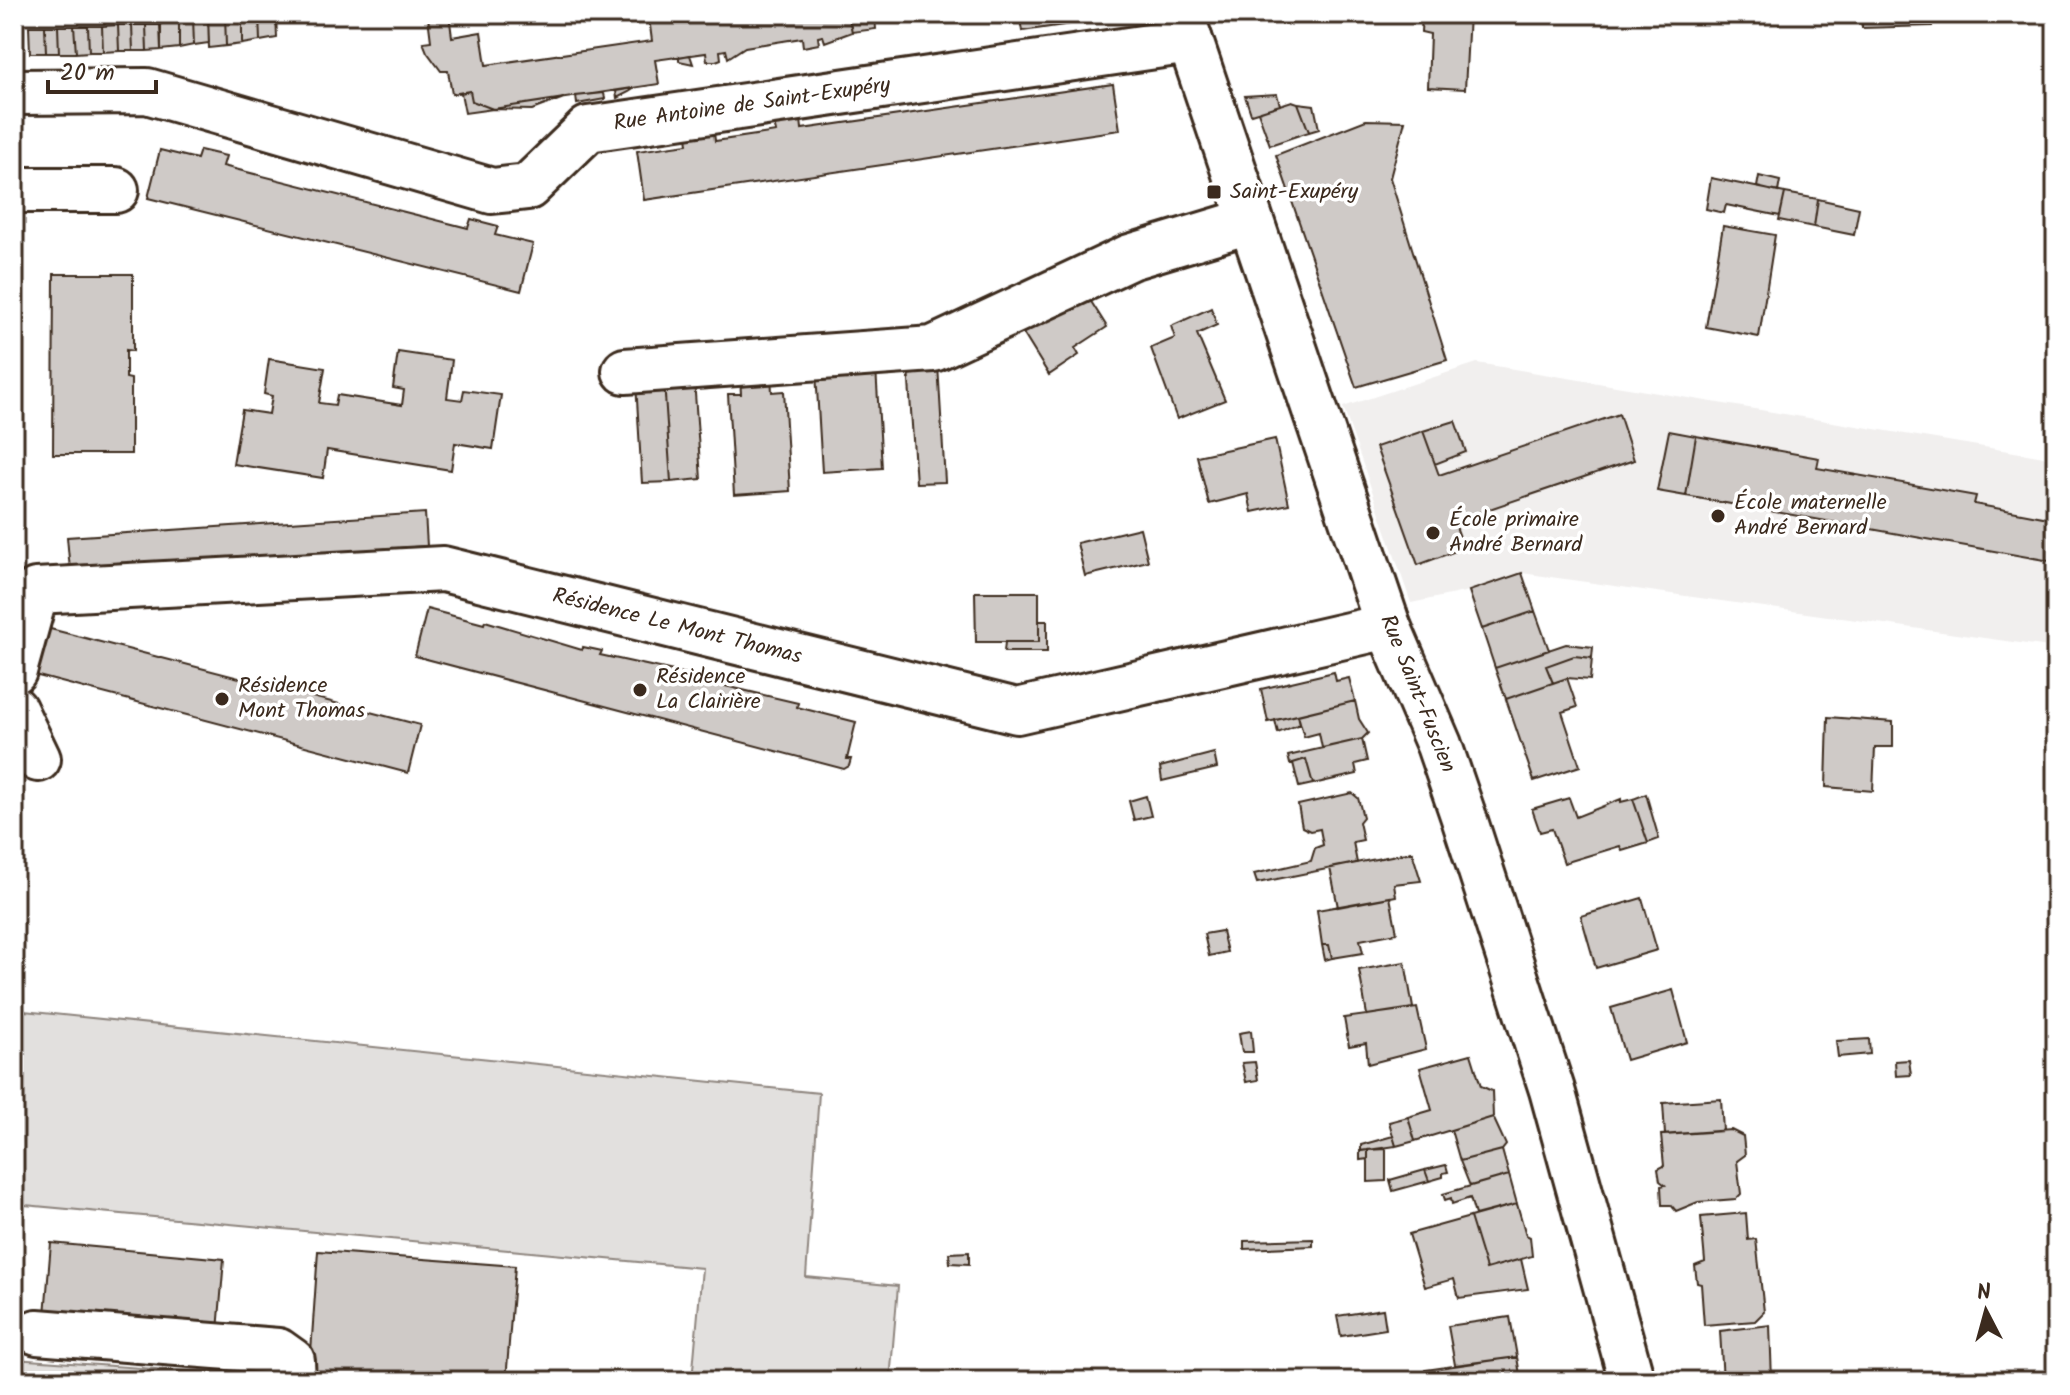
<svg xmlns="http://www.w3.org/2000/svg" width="2070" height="1395" viewBox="0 0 2070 1395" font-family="Kalam,sans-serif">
<rect width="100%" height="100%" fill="#fff"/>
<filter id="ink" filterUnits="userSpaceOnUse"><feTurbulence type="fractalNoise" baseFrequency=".0125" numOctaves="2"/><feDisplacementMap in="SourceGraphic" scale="16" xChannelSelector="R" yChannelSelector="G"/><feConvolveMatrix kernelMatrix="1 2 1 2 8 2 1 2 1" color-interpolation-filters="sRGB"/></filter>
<g filter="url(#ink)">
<path fill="#f1efee" d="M1477,363L2056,459V648L1522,573L1469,591L1411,603L1343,407Z"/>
<path fill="#e2e0de" stroke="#8e857e" stroke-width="2" d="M14,1010L819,1093L806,1277L898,1286L890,1381H692L702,1268L14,1204Z
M14,1359L267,1377V1381H14Z"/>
<path fill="#cfcac7" stroke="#3b2a1e" stroke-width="2" d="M225,14H242V44L226,46Z
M225,14L226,46L209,48L208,14Z
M242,14H259L260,41L242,44Z
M259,14H276L277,38L260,41Z
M449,14L452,37L481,32L486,65L652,41L649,18L676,14H848L852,32L825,42L823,36L818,37L819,44L803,47L802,38L745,47L728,58L726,50L720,51L721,59L716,61H707L706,53L655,60L659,84L493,109L472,101L470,91L452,94L448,71H441L427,52L423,42L431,41L428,17Z
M1019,14H1090L1092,21L1022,31Z
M1422,14H1469L1465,89L1428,87L1430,34L1421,32Z
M1862,14H1932V26L1862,28Z
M208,15L209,43L194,45L193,17Z
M193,17L194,45L179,48V20Z
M875,19L876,29L852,32L850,22Z
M179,20V48L161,50V23Z
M118,25H132L133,51H119Z
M118,25L119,51L103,52L102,26Z
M132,25H146L147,51H133Z
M146,25H160L161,50L147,51Z
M29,26H45L46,53H30Z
M45,26H58L59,53H46Z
M58,26H74L76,53H59Z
M74,26H88L89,52L76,53Z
M88,26H102L103,52H89Z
M690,55L693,64L679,61V57Z
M1113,84L1120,130L644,200L637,151L688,144L687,136L714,132L715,141L776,132L774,123L801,119L802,129Z
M635,88L629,92L617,98L616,91Z
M470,91L472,101L493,109L465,113L461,93Z
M604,93L605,99L577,104L576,96Z
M1277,94L1280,105L1251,114L1245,96Z
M564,98L532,110L493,109Z
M1292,101L1298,103L1309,132L1270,145L1258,112Z
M1298,103L1314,105L1319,129L1309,132Z
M1366,120L1405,121L1390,178L1447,360L1356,387L1276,155Z
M160,150L197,159L200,150L226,156L223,166L468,228L471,219L498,226L495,235L533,244L521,291L148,198Z
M1759,176L1780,181L1778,192L1757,187Z
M1711,178L1785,193L1780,216L1726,205L1724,213L1706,209Z
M1785,193L1818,199L1814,227L1779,220Z
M1818,199L1859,208L1854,235L1814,227Z
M1723,226L1775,235L1759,337L1706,327Z
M54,274H133V351L126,350V378L131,379V454H53Z
M1085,292L1107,327L1075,348L1079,355L1049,375L1023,333Z
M1211,308L1217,325L1197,334L1225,400L1177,419L1151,348L1175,338L1171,326Z
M398,352L452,360L447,398L462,400L464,390L501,395L493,449L455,443L451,470L327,450L323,478L233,464L242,410L269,414L272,396L264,394L269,359L325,368L319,403L335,405L337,395L402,405L404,390L393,388Z
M938,365L945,482L916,483L908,367Z
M876,368L882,468L822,472L816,372Z
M771,375L772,392L784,391L790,491L734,495L728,394H741L740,376Z
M694,379L701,479L671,482L664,381Z
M664,381L671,482L642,483L636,383Z
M1619,414L1634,460L1454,521L1464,548L1418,565L1376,447L1423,431L1439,475Z
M1455,421L1466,452L1435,464L1423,431Z
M1669,431L1696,436L1686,496L1657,491Z
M1696,436L1819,458L1817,468L1976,496L1974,504L2054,519L2056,513V562L1686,496Z
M1275,439L1289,504L1252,512L1248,494L1209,504L1197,456Z
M425,513L427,546L70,570L67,537Z
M1140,528L1148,561L1085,576L1077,543Z
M1522,573L1535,611L1482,629L1469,591Z
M975,592H1039V642H976Z
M427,609L484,624L485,621L582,650L583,647L602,651L600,655L701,677L700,680L798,703L797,707L856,722L847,759H851L849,766L844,769L415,656Z
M1535,611L1549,650L1495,668L1482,629Z
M1039,621H1047V652H1004L1005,642H1039Z
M35,625L420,725L408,773L23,672Z
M1566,644L1593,647L1592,658L1574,656L1546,666L1553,683L1506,699L1495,668Z
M1574,656L1592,658L1590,680L1567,678L1553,683L1546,666Z
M1334,672L1336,681L1349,678L1355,701L1268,722L1261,689Z
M1567,678L1577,707L1562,712L1580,766L1534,781L1506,699Z
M1355,701L1359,719L1368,733L1362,739L1322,748L1319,733L1304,737L1298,715Z
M1298,715L1300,724L1278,733L1275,720Z
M1828,717L1893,722V747H1875L1873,791L1826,787Z
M1362,739L1367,761L1355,764L1357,774L1313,784L1306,759L1290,764L1288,756Z
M1214,753L1217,768L1162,781L1160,767Z
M1306,759L1313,784L1299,787L1293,763Z
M1352,793L1358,798L1363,817L1359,822L1363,840L1353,842L1357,863L1257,883L1254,874L1311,861L1315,848L1323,845L1320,829L1310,831L1302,827L1298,805Z
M1646,794L1659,839L1648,843L1633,799Z
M1146,796L1151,816L1134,820L1129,801Z
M1569,798L1576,817L1621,799V802L1633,799L1648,843L1622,851L1620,846L1564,863L1552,829L1540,832L1532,809Z
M1412,852L1421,881L1394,884L1396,896L1338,907L1330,868Z
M1390,897L1397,933L1360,940L1363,953L1332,958L1329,945H1322L1317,910Z
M1642,898L1657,950L1596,968L1581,916Z
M1222,931L1227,952L1209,956L1204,934Z
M1322,945H1329L1332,958L1325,960Z
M1405,962L1413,1008L1367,1015L1359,970Z
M1673,990L1687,1042L1626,1060L1611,1008Z
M1417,1008L1426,1049L1368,1064L1366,1043L1349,1046L1344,1018Z
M1251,1031L1253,1052H1242L1239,1033Z
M1869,1039L1870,1054L1838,1057L1836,1041Z
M1471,1054L1481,1086L1492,1091L1493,1117L1415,1141L1408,1117L1432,1110L1420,1068Z
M1909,1060L1911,1075L1896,1076L1895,1061Z
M1255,1062L1258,1080L1246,1082L1242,1063Z
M1721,1099L1723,1131L1665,1135L1663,1103Z
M1408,1117L1415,1141L1396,1146L1389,1122Z
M1493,1117L1506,1145L1502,1150L1460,1161L1451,1130Z
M1731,1130L1743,1136L1745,1155L1737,1161L1741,1194L1736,1199L1698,1202L1676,1211L1671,1205H1662L1661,1186L1665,1185L1660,1181L1658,1169L1664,1166L1661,1135Z
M1393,1136L1396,1146L1361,1151V1145Z
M1386,1149V1181L1368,1182V1150Z
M1368,1150V1159L1360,1160V1151Z
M1502,1150L1509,1175L1470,1186L1460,1161Z
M1446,1165L1448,1172L1443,1173V1177L1429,1181L1425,1170Z
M1425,1170L1429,1181L1393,1191L1390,1180Z
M1509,1175L1517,1204L1475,1215L1470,1198L1452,1204L1451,1198L1445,1200L1443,1194Z
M1517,1204L1526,1235L1530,1237L1532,1256L1486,1269L1470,1217Z
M1746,1213L1748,1240L1756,1239L1764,1312L1755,1321L1704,1325L1701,1284L1697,1283L1695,1266L1705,1262L1701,1217Z
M1470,1217L1486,1269L1521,1259L1528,1289L1459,1298L1454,1279L1425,1287L1409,1234Z
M1313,1239V1246L1244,1249V1241Z
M51,1243L224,1259L218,1331L185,1322L79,1313V1318L45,1315Z
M318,1251L515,1266L506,1381H309Z
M969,1252V1264L950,1263L949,1253Z
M14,1286L20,1287L17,1324L14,1323Z
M1383,1309L1386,1329L1341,1336L1337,1316Z
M1510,1317L1517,1357L1455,1365L1448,1326Z
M1770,1325L1772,1381H1723L1720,1331Z
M1517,1357L1521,1381H1427L1425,1370Z"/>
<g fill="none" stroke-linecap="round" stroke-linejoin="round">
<g stroke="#3b2a1e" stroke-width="50">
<path id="minor" d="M14,92L147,91L492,191L528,187L588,129L1190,41
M14,190H116
M625,371L933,349L1130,257L1249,221
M14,671L36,591L443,569L1017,711L1388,626
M14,709L38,759
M37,1332L278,1351L292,1361L293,1381"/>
</g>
<g stroke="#3b2a1e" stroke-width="50">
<path id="major" d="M1181,14L1388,626L1439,745L1463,815L1552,1090L1632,1381"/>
</g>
<use href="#minor" stroke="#fff" stroke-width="44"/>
<use href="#major" stroke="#fff" stroke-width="44"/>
</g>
</g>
<g fill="#3b2a1e" stroke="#fff" stroke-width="3">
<rect x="1206" y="184" width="16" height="16" rx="4"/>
<circle cx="1718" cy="516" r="8"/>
<circle cx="1433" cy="533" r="8"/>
<circle cx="640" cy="690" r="8"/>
<circle cx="222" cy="699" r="8"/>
</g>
<g text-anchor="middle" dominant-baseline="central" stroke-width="7" stroke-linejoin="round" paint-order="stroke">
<g font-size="22" fill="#3b2a1e" stroke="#fff">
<text transform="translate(752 105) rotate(-8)">Rue Antoine de Saint-Exupéry</text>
<text transform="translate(677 627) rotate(14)">Résidence Le Mont Thomas</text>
<text transform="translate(1417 694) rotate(68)">Rue Saint-Fuscien</text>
</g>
<g font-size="22" fill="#3b2a1e" stroke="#fff" text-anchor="start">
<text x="1230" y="192">Saint-Exupéry</text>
<text x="1734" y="503">École maternelle<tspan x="1734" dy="25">André Bernard</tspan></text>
<text x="1449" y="520">École primaire<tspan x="1449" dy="25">André Bernard</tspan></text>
<text x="656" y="677">Résidence<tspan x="656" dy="25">La Clairière</tspan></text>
<text x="238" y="686">Résidence<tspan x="238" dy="25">Mont Thomas</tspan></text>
</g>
</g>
<rect width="2070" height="1395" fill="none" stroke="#fff" stroke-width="48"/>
<rect x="24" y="24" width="2022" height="1347" fill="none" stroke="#3b2a1e" stroke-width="3" filter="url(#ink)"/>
<g transform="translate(1986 1311) rotate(354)" stroke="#ffffff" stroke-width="6" paint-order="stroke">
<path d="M0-6L14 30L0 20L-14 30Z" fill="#3b2a1e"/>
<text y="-12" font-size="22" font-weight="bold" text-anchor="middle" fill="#3b2a1e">N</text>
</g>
<path d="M48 80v12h108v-12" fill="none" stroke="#3b2a1e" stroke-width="4"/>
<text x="60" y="80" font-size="24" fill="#3b2a1e" stroke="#ffffff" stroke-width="6" paint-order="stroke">20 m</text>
</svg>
